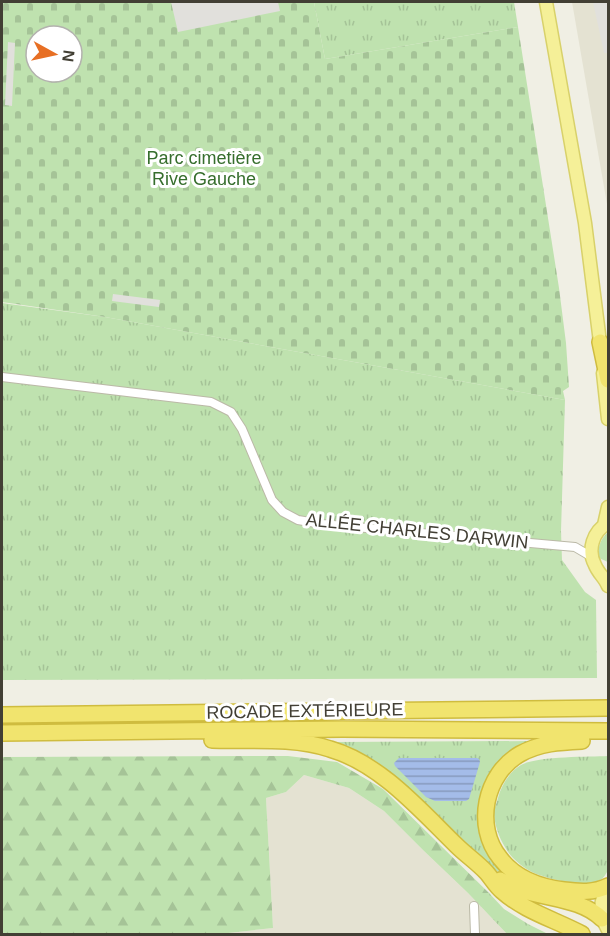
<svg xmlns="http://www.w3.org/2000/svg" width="610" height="936" viewBox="0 0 610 936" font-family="Arial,sans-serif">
<defs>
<pattern id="grass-tufts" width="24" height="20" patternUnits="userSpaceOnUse" patternTransform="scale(1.5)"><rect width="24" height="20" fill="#bfe2af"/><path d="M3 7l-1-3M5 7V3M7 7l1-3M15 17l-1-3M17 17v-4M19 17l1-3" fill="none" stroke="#a5c397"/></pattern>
<pattern id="forest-firs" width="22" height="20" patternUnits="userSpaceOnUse" patternTransform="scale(1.5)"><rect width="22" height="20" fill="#bfe2af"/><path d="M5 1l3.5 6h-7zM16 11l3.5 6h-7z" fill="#a5c397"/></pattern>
<pattern id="cemetery-stones" width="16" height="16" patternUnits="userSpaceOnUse" patternTransform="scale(1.5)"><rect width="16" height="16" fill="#bfe2af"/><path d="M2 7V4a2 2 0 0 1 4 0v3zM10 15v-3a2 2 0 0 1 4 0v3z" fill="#a5c397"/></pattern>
<pattern id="water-rules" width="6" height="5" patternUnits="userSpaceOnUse" patternTransform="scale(1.5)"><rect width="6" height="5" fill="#a4bce9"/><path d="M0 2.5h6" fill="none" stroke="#879abe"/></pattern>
</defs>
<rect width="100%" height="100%" fill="#f0efe4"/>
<path fill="#e4e2d2" d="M572,2H608V210Z
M304,775L349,788L384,811L424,851L468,893L507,934H219L273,928L266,798L286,792Z"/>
<path fill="url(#grass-tufts)" d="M314,2H514L518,27L325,59Z
M2,303L105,317L565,400L561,531L562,560L585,592L596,600L597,678L2,680Z
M608,532V531V562L599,558C597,547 601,539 608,532Z
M535,741L519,748L479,817L523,887L495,870L467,845L355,753L333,742Z
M608,756V870C606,874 604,878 600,880C584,888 547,879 532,872C522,867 510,857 505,847C499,838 494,823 494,812C494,808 497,803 498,798C501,786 509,772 521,765C537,756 588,757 608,756Z
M468,893H489L504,909L528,924L548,934H507Z"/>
<path fill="url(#forest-firs)" d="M288,756L337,762L383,789L489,893H468L424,851L384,811L349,788L304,775L286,792L266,798L273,928L219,934H2V757Z"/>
<path fill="url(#cemetery-stones)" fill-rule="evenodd" d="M2,2H314L325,59L518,27L559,288L566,343L569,387L563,391L565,400L105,317L2,302ZM36,36H72V72H36Z"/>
<path fill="#e1e0dc" d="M171,2H278L280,11L178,32Z
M593,2H608V53H604Z
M8,42L15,43L12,106L5,105Z
M113,294L160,300L159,307L112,301Z"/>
<path fill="url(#water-rules)" d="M399,758H477L479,759L480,762L469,799L466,801H435L426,797L395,766L394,763Z"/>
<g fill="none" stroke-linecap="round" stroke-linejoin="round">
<g stroke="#bbb9a7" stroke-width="10">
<path id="street" d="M2,377L211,402L231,412L242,429L272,500L283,512L298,520L322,524L575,547L592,557
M474,906L475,934"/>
</g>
<g stroke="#d8d16a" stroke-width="15">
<path id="primary" d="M546,2L585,223L601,350
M603,373L608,419
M608,523C593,531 587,550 595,565C598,573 605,578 608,586
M604,525L608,507
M608,887C598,902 600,916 608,930"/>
</g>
<g stroke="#cfbc3f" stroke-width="18">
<path id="highway" d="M600,342L608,380
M2,715L608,708
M2,733L342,729L608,731
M212,740C251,741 293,737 330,749C381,764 420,810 456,845C466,855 478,863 487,873C492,879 496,886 502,891C524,911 556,920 582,934
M582,741C560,742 540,743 520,754C485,774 474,826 500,858C515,878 540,887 564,890C580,892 594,893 608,886
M500,880C506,884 514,888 521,890C548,899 582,899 602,919"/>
</g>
<use href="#street" stroke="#fff" stroke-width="8"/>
<use href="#primary" stroke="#f5f098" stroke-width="12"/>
<use href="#highway" stroke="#f1e46e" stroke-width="15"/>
</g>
<g text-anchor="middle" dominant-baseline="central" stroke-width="6" stroke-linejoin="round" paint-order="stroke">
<g font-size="18" fill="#366e2d" stroke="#fff">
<text x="204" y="158">Parc cimetière<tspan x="204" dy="21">Rive Gauche</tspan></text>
</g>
<g font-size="18" fill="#423f34" stroke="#fff">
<text transform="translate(417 531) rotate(6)">ALLÉE CHARLES DARWIN</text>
<text transform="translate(305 711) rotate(-1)">ROCADE EXTÉRIEURE</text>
</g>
</g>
<rect width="610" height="936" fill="none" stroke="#423f34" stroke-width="6"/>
<g transform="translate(54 54) rotate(98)"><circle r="28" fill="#ffffff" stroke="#b3b2ae" stroke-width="1.5"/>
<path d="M0-4.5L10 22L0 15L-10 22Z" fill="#e76f24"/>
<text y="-9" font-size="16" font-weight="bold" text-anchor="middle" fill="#423f34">N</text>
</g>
</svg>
